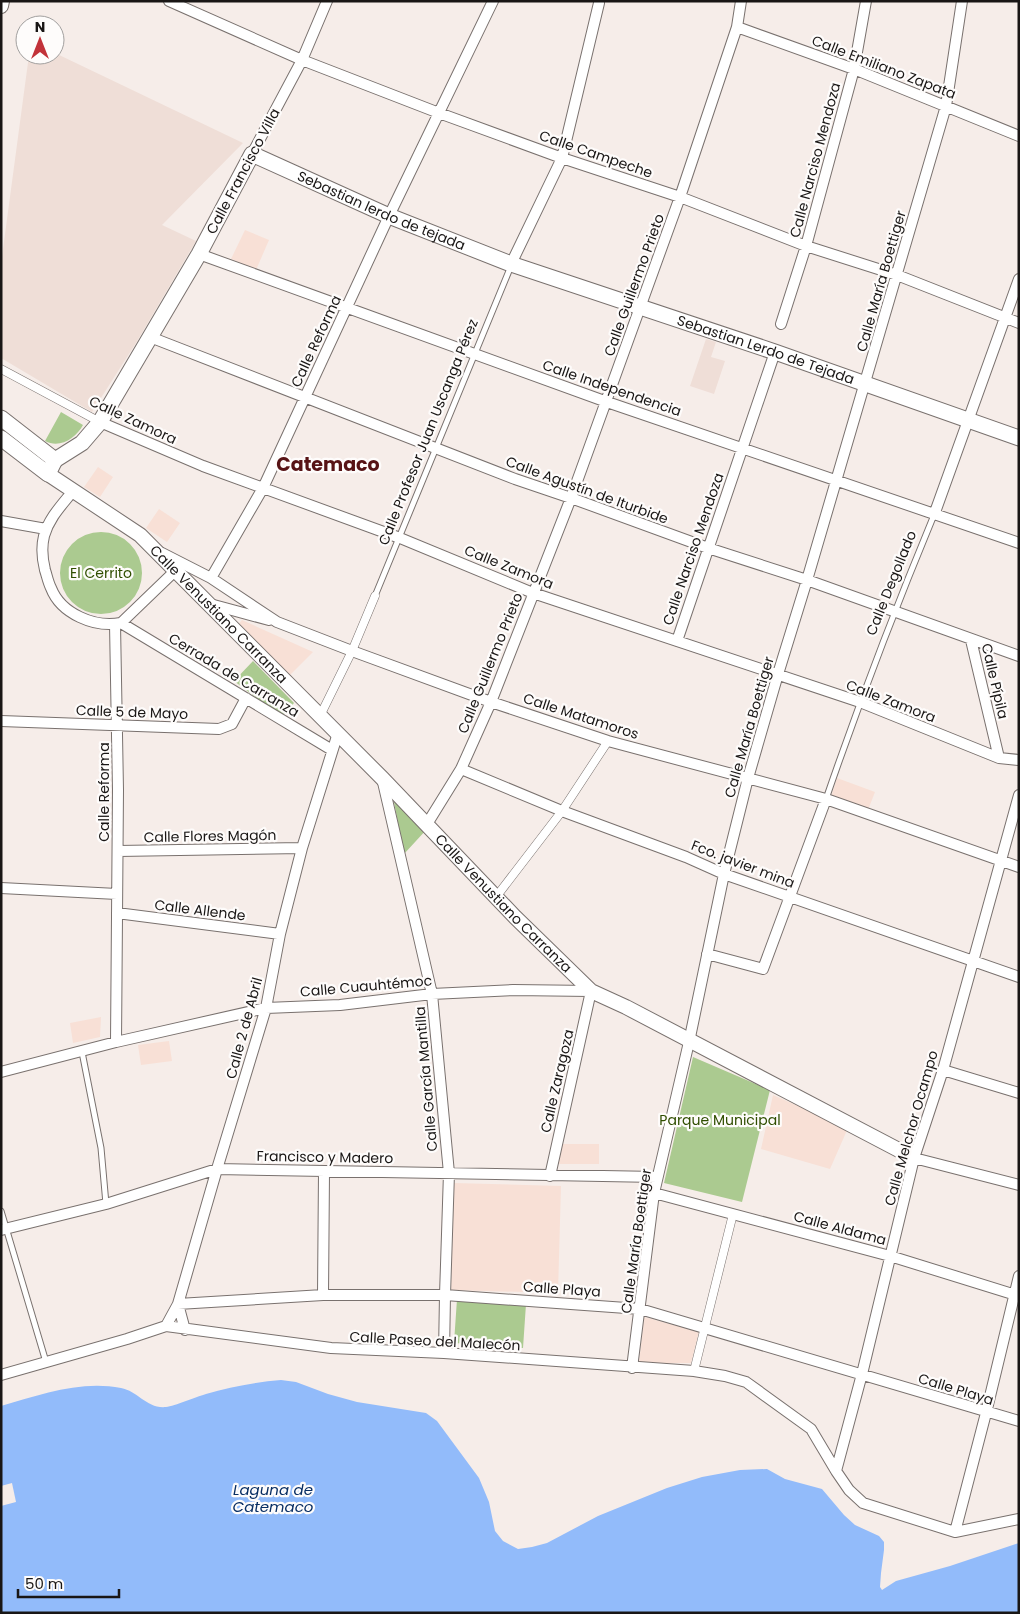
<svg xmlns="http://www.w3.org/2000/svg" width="1020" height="1614" font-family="Poppins,sans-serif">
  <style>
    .commercial { fill: #f8e0d6 }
    .built { fill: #efded7 }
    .green { fill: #abca90 }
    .water { fill: #92bbfa }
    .pier { fill: #f6ede9 }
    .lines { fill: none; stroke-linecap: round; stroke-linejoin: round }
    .service-casing { stroke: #79716e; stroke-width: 7 }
    .pedestrian-casing { stroke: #79716e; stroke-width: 9 }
    .minor-casing { stroke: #79716e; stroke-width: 12 }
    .tertiary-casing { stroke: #79716e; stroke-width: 16 }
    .secondary-casing { stroke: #79716e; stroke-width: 17 }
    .service { stroke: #fff; stroke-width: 5 }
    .pedestrian { stroke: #fff; stroke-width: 8 }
    .minor { stroke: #fff; stroke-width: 10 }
    .tertiary { stroke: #fff; stroke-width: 14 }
    .secondary { stroke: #fff; stroke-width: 15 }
    .labels { text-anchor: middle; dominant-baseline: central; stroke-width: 4.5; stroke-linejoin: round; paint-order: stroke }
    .street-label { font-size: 14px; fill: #191615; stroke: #fefcfb }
    .park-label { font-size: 14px; fill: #304e01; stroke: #fefcfb }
    .water-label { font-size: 15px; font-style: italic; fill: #082e64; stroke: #fefcfb }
    .district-label { font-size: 19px; font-weight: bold; fill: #571315; stroke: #fefcfb }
  </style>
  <rect width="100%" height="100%" fill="#f6ede9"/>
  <path class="commercial" d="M245 230 269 240 256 270 231 259Z
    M98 467 113 477 100 497 84 487Z
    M159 509 180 523 167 542 146 528Z
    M242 620 313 652 288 677 236 627Z
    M837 778 875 792 868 810 831 797Z
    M101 1017 100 1037 73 1043 70 1023Z
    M169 1041 172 1061 141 1065 138 1045Z
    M773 1095 848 1128 830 1169 761 1149Z
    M559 1144H599V1164H559Z
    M454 1183 561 1186 558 1293 451 1290Z
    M644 1317 699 1332 691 1363H639Z"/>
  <path class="built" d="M55 53 243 143 162 225 196 241 136 343 92 412 1 358V264L29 55H55Z
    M706 339 716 342 711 357 725 361 714 394 690 386Z"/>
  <path class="green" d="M61 412 83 425C76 438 60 449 45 441Z
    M60 573a41 41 0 1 1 82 0a41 41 0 1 1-82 0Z
    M253 661 294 703 282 717 234 681Z
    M393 797 427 829 404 854Z
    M693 1057 770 1090 742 1202 664 1183Z
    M457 1299 526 1304 523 1348 454 1343Z"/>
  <path class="water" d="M281 1380 296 1382 328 1394 357 1402 426 1413 437 1421 479 1478 489 1502 495 1531 503 1541 518 1549 532 1547 547 1543 598 1516 667 1488 702 1477 740 1470 767 1469 785 1479 822 1489 844 1515 855 1525 879 1536 884 1542V1550L881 1573 880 1587 882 1590 896 1581 950 1566 1019 1543V1613H1V1406C40 1395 80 1380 121 1388 138 1391 147 1409 166 1407 175 1406 195 1397 206 1394 229 1387 256 1382 281 1380Z"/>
  <path class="pier" d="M12 1483 16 1502 1 1506V1486Z"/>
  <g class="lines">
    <g class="service-casing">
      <path id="service" d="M375 596 511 266
        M826 799C859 703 895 609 934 515
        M82 1052 101 1148 106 1204
        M1 1211 46 1362"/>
    </g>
    <g class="pedestrian-casing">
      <path id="pedestrian" d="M1 369 100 422
        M320 716 352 651 375 596
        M496 897 562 811 608 741
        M694 1371 733 1214"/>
    </g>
    <g class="minor-casing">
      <path id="minor" d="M169 1 302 60 439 113 562 158 680 197 806 246 897 275 1019 323
        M737 27 854 69 1019 136
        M252 154 302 60 327 1
        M199 254 607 402 1019 543
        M511 264 562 158 599 3
        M781 324 806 246 854 69 866 1
        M150 337 515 479 571 498 708 548 807 580 1019 656
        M100 422 203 466 400 538 533 593 860 702 999 758 1019 760
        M73 491C61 506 49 518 44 536 41 548 42 558 45 570 47 576 48 582 51 588 61 614 95 628 121 623L175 571
        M934 515 1019 279
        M1 521 46 529
        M162 553 211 578 277 622 352 651 491 702 608 741 826 799 1019 867
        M211 578 263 488 389 216 493 1
        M210 604 269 620
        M121 623 332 750
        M115 624 118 790 116 1042
        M971 640 999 758
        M677 641 775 352
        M1 721 219 729 232 724 246 698
        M461 769 562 811 686 857 724 874 1019 977
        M382 778 432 994 449 1173 445 1295 444 1353
        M427 824 461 769 491 702 571 498 680 197 737 27 741 1
        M118 851 302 848
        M1 888 117 894
        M117 913 280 934
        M707 954 763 969 826 799
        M943 1070 1019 1093
        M1 1072 116 1042 266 1008 340 1005 432 994 513 990 591 991 550 1176
        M914 1158 1019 1185
        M654 1193 890 1256 1019 1296
        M1 1230 106 1204 217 1169 657 1177
        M323 1295 324 1172
        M166 1326 178 1304 217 1169 266 1008 280 934 302 848 338 733
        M185 1330 178 1304 323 1295H445L640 1309 1019 1421
        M632 1368 654 1193 689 1042 724 874 748 778 778 674 807 580 946 106 962 1
        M1 1375 127 1339 166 1326 331 1348 444 1353 694 1371 725 1376 746 1382 811 1429 836 1471 849 1490 863 1503 955 1532 1019 1519
        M836 1471 862 1374 914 1158 943 1070 1019 795
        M955 1532 986 1413 1019 1276"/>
    </g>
    <g class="tertiary-casing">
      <g id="tertiary">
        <path d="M1 6 2 1"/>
        <path id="s1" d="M48 474 140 535 382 778 515 917 591 991 626 1007 914 1158"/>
      </g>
    </g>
    <g class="secondary-casing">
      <g id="secondary">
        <path d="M1 418 55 460"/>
        <path d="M1 438 48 474 55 460"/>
        <path id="s2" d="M55 460 82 443 100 422 199 254 252 154 389 216 511 264 775 352 1019 438"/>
      </g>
    </g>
    <use href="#service" class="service"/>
    <use href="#pedestrian" class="pedestrian"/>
    <use href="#minor" class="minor"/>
    <use href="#tertiary" class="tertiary"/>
    <use href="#secondary" class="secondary"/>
  </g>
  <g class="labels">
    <g class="street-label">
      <text transform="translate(884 67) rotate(21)">Calle Emiliano Zapata</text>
      <text transform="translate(596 154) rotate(19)">Calle Campeche</text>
      <text transform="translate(815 160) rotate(-75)">Calle Narciso Mendoza</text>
      <text transform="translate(243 171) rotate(-62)">Calle Francisco Villa</text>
      <text stroke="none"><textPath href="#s2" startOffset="509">Sebastian lerdo de tejada</textPath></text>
      <text transform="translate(881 281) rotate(-74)">Calle María Boettiger</text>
      <text transform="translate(634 285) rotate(-70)">Calle Guillermo Prieto</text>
      <text transform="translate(316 341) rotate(-65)">Calle Reforma</text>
      <text stroke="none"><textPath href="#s2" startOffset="918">Sebastian Lerdo de Tejada</textPath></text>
      <text transform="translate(612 388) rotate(19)">Calle Independencia</text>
      <text transform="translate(133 420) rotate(25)">Calle Zamora</text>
      <text transform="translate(428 432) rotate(-68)">Calle Profesor Juan Uscanga Pérez</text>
      <text transform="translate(587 490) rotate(20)">Calle Agustín de Iturbide</text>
      <text transform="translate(693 549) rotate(-71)">Calle Narciso Mendoza</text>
      <text transform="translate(509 567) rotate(22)">Calle Zamora</text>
      <text transform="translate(891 583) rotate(-68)">Calle Degollado</text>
      <text stroke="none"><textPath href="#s1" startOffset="222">Calle Venustiano Carranza</textPath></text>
      <text transform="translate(490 663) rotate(-68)">Calle Guillermo Prieto</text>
      <text transform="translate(234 675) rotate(31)">Cerrada de Carranza</text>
      <text transform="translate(995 681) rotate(77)">Calle Pípila</text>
      <text transform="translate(891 701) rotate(21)">Calle Zamora</text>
      <text transform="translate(132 712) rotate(2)">Calle 5 de Mayo</text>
      <text transform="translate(581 716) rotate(18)">Calle Matamoros</text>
      <text transform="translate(749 727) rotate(-74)">Calle María Boettiger</text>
      <text transform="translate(104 792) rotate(-90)">Calle Reforma</text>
      <text transform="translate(210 836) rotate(-1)">Calle Flores Magón</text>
      <text transform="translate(743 864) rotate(21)">Fco. javier mina</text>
      <text stroke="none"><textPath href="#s1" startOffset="628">Calle Venustiano Carranza</textPath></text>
      <text transform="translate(200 910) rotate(7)">Calle Allende</text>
      <text transform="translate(366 986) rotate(-5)">Calle Cuauhtémoc</text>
      <text transform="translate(244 1028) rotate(-75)">Calle 2 de Abril</text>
      <text transform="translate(426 1079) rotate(-95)">Calle García Mantilla</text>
      <text transform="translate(557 1081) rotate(-77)">Calle Zaragoza</text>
      <text transform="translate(911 1128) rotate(-74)">Calle Melchor Ocampo</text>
      <text transform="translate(325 1157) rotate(1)">Francisco y Madero</text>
      <text transform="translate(840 1228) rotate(15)">Calle Aldama</text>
      <text transform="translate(636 1241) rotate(-82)">Calle María Boettiger</text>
      <text transform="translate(562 1289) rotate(4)">Calle Playa</text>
      <text transform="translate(435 1341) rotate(3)">Calle Paseo del Malecón</text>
      <text transform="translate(956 1389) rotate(17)">Calle Playa</text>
    </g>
    <g class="park-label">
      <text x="101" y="573">El Cerrito</text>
      <text x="720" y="1120">Parque Municipal</text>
    </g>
    <g class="water-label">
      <text x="273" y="1489">Laguna de<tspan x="273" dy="17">Catemaco</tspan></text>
    </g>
    <g class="district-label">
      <text x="328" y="464">Catemaco</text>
    </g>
  </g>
  <rect width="1020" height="1614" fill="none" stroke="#191615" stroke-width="5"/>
  <g transform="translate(40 40)"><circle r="24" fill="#fefcfb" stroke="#a2a09f"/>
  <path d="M0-4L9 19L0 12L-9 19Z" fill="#c23239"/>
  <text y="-8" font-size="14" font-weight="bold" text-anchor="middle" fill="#191615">N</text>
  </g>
  <path d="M18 1589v8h101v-8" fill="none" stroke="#191615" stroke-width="2.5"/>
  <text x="25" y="1589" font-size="15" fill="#191615" stroke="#fefcfb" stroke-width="4" paint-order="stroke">50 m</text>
</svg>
